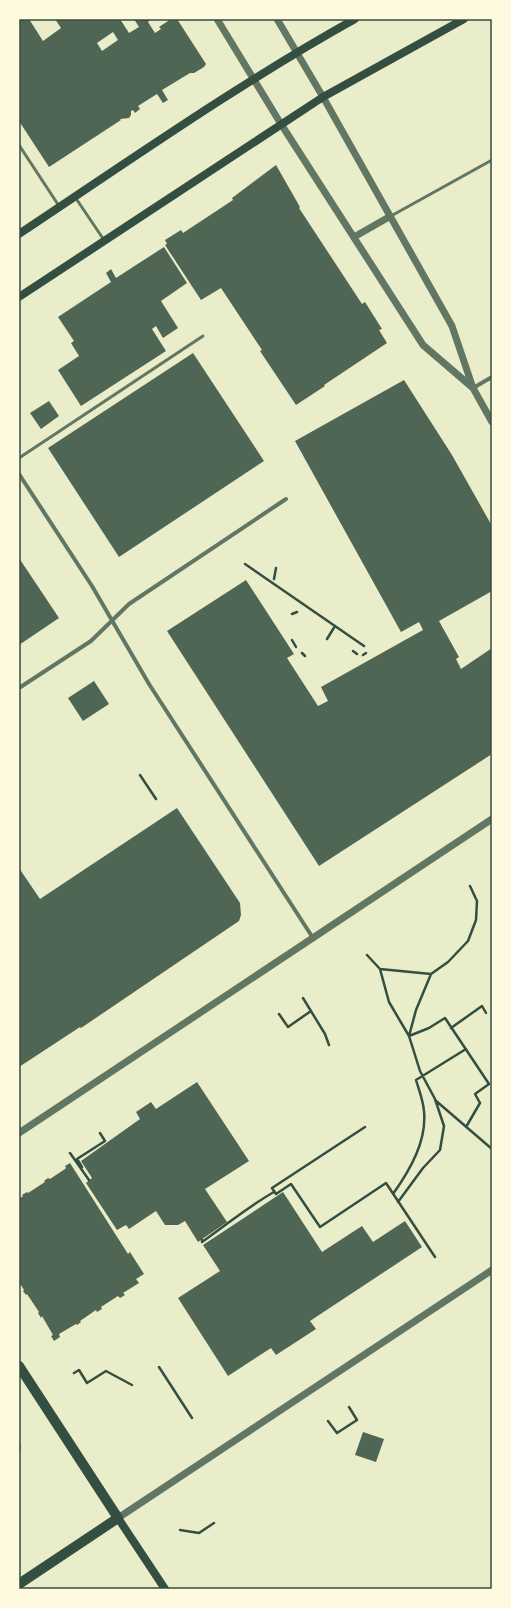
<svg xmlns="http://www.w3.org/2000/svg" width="511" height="1608" font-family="'Space Grotesk',sans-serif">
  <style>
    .building { fill: #4f6655; fill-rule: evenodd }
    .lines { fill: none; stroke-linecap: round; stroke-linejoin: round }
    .path { stroke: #344e41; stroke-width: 2.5 }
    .service { stroke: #617663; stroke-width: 3 }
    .minor { stroke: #617663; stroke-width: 4 }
    .tertiary { stroke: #617663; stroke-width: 7 }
    .secondary { stroke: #344e41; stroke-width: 8 }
    .primary { stroke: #344e41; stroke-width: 10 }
    .neatline { fill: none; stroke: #344e41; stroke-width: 1.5 }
  </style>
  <rect width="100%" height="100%" fill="#e9edc9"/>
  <path class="building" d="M22 19H29L43 41 61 28 55 19H120L129 33 139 27 134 19H149L150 20 148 22 155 33 161 29 159 27 171 19H177L206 64 204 67 194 73H190L162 90 168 100 163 103 157 94 138 106 140 109 135 113 133 110 131 111V115L129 118 120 119 121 120 49 167 19 121V21ZM113 32 118 40 102 51 97 43Z
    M276 165 300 207 299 208 362 304 365 302 382 329 379 330 387 343 324 385 325 386 296 405 260 351 262 350 221 288 201 300 165 245 167 244 165 240 181 230 183 233 233 200 232 198Z
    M164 247 187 283 161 301 178 328 163 338 156 326 152 329 166 351 81 406 58 370 79 356 71 343 74 341 58 317 111 282 106 273 111 269 116 278Z
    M193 353 264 461 119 557 48 448Z
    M404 380 452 455 492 526V591L439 621 459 657 456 659 461 669 492 648V754L319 866 167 631 246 580 294 654 287 658 318 706 328 701 321 687 423 630 419 622 401 632 295 441Z
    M49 401 59 416 41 429 30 413Z
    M19 554 21 561 59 618 19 645Z
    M94 681 109 704 83 721 68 698Z
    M177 808 240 903 241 915 239 921 81 1028 80 1027 19 1067V868L40 899Z
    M197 1082 249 1161 205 1189 227 1222 198 1242 185 1221 178 1225H165L156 1211 129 1229 126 1225 117 1230 86 1183 92 1178 81 1161 140 1119 136 1112 151 1102 156 1109Z
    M70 1163 128 1254 130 1252 144 1274 136 1279 139 1283 123 1293 125 1295 120 1298 118 1296 101 1307 102 1309 97 1312 96 1310 80 1321 81 1322 77 1325 76 1324 59 1334 60 1337 54 1341 51 1336 53 1335 42 1316 41 1318 38 1313 39 1312 27 1294 26 1295 23 1291 24 1290 19 1282V1199L23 1196 22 1195 27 1192 28 1193 45 1182 44 1181 48 1178 50 1179 65 1169 66 1168 65 1166Z
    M283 1192 322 1252 362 1226 373 1242 405 1221 422 1247 310 1321 316 1329 276 1355 271 1348 228 1376 178 1298 220 1271 203 1245Z
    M363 1432 384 1439 376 1462 355 1455Z
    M19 1442 21 1445 20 1453H19Z"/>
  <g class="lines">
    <path class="path" d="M245 564 364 646
      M274 579 276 568
      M292 614 297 612
      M327 639 335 626
      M292 640 296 647
      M353 651 357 654
      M302 653 305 656
      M363 655 366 653
      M140 775 156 799
      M367 955 380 969
      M431 974 380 969 389 1002 409 1036 429 1028 445 1018 489 1084 475 1094 480 1103 466 1127
      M303 998 325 1034 329 1045
      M279 1014 288 1027 311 1011
      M451 1028 482 1006 486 1013
      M435 1100 492 1149
      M365 1127 272 1188 276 1194 291 1184 320 1227 386 1183 435 1257
      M70 1153 89 1180
      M81 1168 82 1167 77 1159 105 1141 100 1133
      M393 1194C410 1170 427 1141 424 1111 423 1100 419 1090 416 1080L466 1049
      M398 1202 423 1168 440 1150 444 1126 435 1099 420 1071 409 1036 416 1010 431 974 448 962 468 941 476 920 477 901 470 886
      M202 1240V1242C226 1225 249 1206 274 1192
      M159 1367 192 1418
      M74 1373 79 1370 87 1383 106 1371 132 1385
      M328 1421 337 1433 357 1420 349 1407
      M180 1530 199 1533 214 1523"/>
    <path class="service" d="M19 145 59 206
      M75 197 104 240
      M391 216 492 160
      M19 458 203 336"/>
    <path class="minor" d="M473 388 492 377
      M19 474 92 586 149 684 313 938
      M19 688 91 641 129 604 286 499"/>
    <path class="tertiary" d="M217 19 281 124 423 345 473 388
      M277 19 323 97 452 326 473 388 492 422
      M354 237 389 217
      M19 1133 492 819
      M118 1518 492 1270"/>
    <path class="secondary" d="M19 234C129 161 240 83 355 19
      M19 297 323 97 464 19
      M118 1518 165 1589"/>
    <path class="primary" d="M19 1366 118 1518 19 1584"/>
  </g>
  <rect width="511" height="1608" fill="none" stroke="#fefae0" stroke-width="40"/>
  <rect x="20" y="20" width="471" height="1568" class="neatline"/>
</svg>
